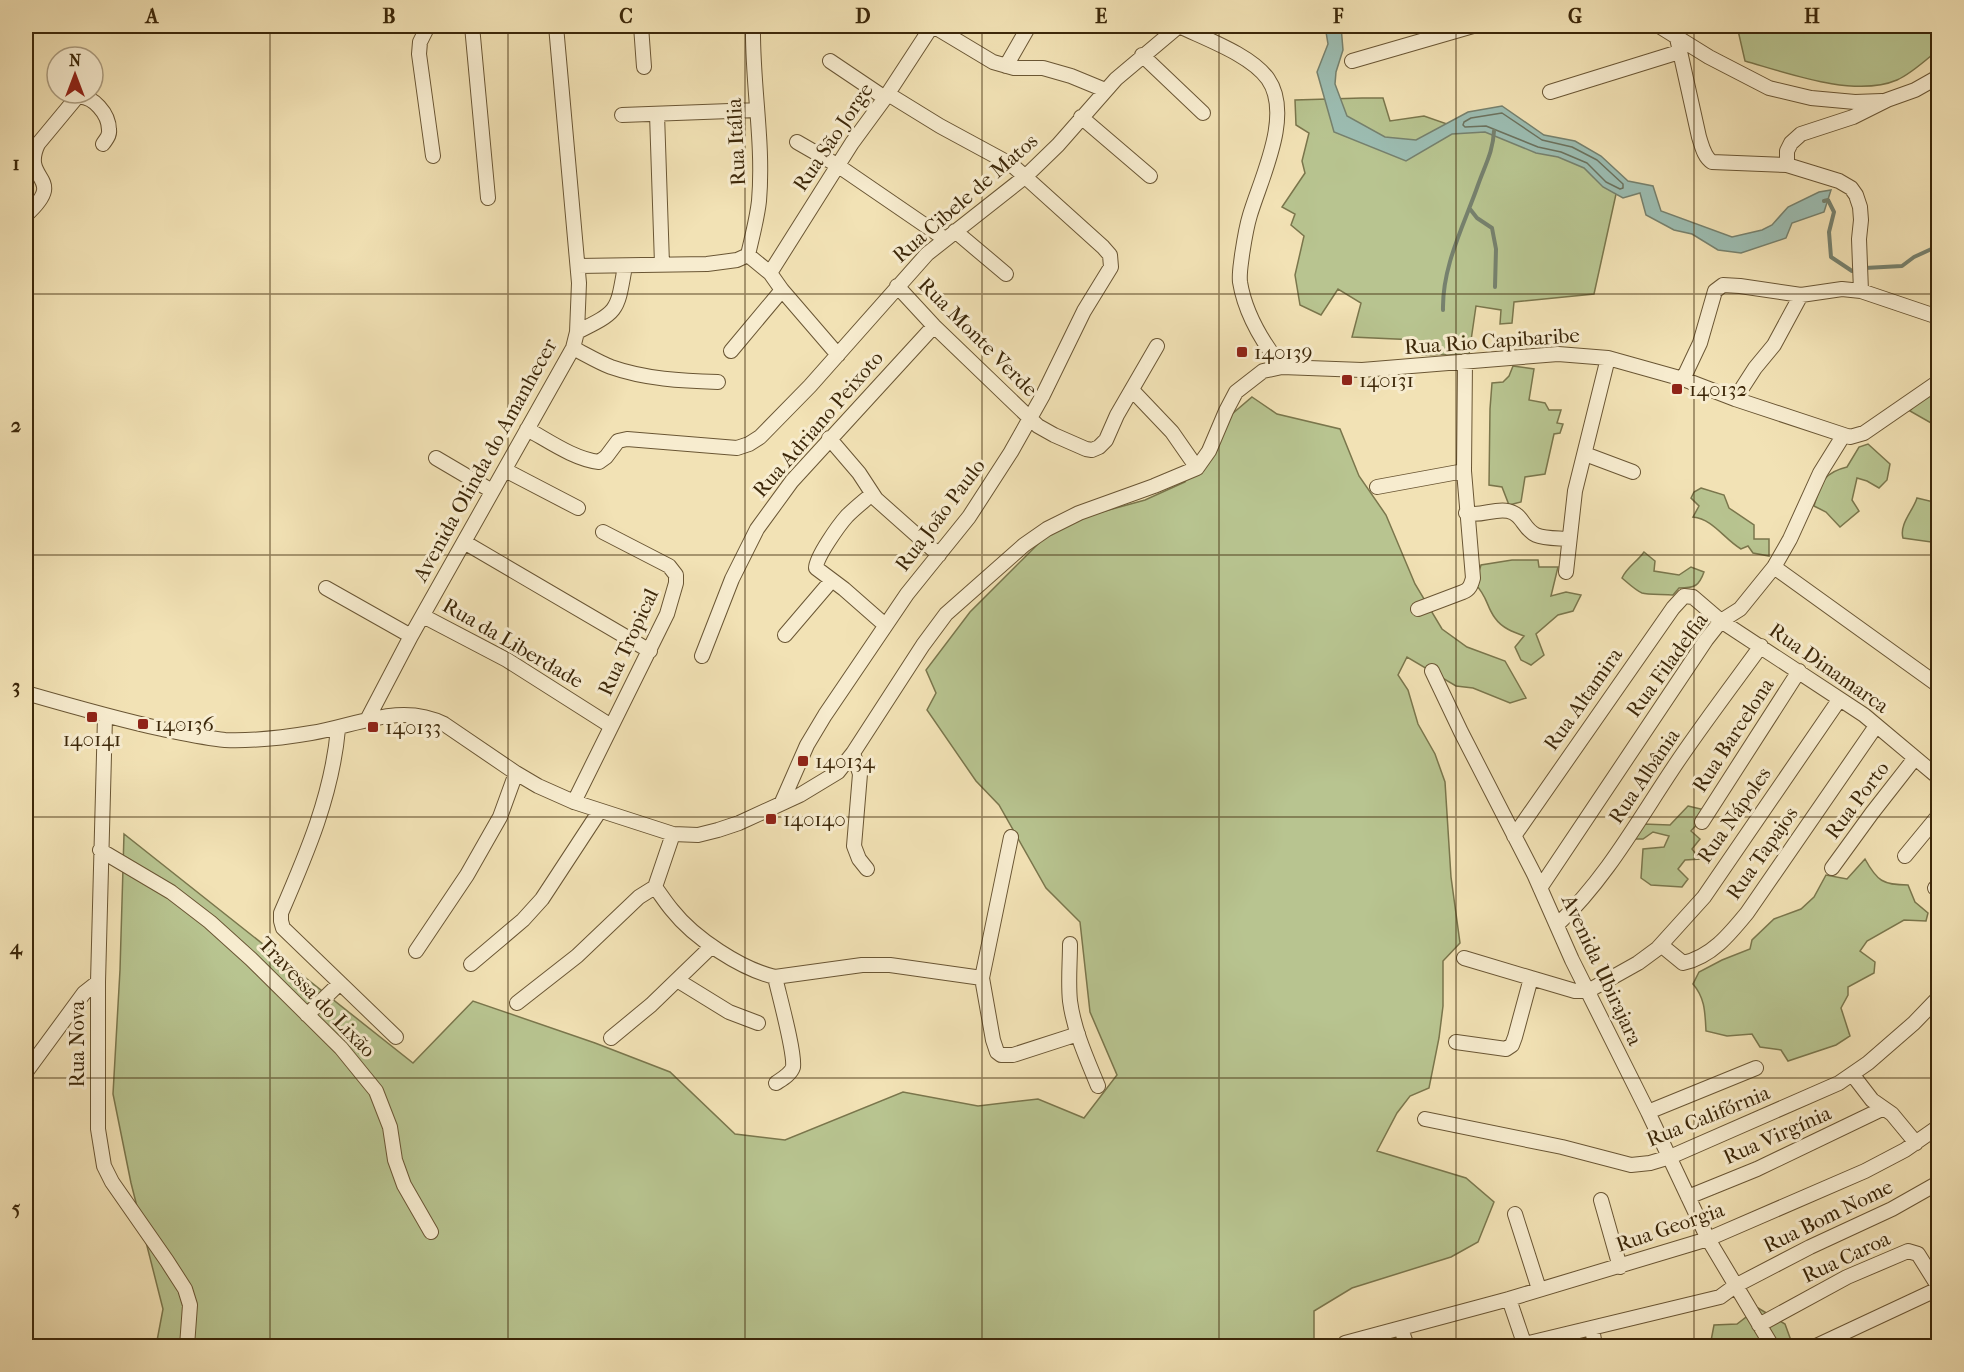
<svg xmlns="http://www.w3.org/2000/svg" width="1964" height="1372" font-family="'IM FELL French Canon',serif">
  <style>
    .green { fill: #b8c490; stroke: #7a764c; stroke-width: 1.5 }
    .water { fill: #9cbdb2; stroke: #76816e; stroke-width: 1.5 }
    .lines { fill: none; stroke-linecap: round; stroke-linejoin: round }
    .shore { stroke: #6c725e; stroke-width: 1.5 }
    .stream { stroke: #76816e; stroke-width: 4 }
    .minor-casing { stroke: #6a5634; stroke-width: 16 }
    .minor { stroke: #f7eccf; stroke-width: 14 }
    .grid { fill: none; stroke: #3c2709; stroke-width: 1.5; stroke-opacity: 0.55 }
    .poi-dot { fill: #8f2418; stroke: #f7eccf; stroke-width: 2 }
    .labels { text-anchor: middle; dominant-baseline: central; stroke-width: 6; stroke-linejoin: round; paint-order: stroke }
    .street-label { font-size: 21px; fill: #3c2709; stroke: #f7eccf }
    .poi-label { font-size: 21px; fill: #3c2709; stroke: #f7eccf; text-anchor: start }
    .neatline { fill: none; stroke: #3c2709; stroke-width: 2 }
    .grid-label { font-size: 20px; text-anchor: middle; font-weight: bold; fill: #3c2709 }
  </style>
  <rect width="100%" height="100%" fill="#f2e2b5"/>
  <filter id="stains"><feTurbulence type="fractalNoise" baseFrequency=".00333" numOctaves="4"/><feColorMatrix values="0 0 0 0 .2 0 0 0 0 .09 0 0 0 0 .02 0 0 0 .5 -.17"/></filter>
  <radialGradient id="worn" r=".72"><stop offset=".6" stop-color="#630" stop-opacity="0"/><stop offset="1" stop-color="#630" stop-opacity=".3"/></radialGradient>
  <path class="green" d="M1737 26H1938V50C1927 59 1911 74 1897 80 1855 98 1787 73 1745 61Z
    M1362 98H1383L1390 121 1424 116 1467 131 1483 124 1620 176 1594 294 1514 302 1512 323 1500 324 1501 310 1476 306 1469 354 1420 355 1417 340 1352 337 1361 303 1338 289 1321 315 1300 305 1295 275 1304 236 1291 225 1295 214 1282 207 1305 173 1302 161 1309 133 1296 125 1295 100Z
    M1513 366 1534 369 1529 400 1545 403 1549 410H1561L1557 423 1563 424 1560 433 1554 434 1545 474 1525 477 1521 502 1509 505 1502 487 1489 485 1490 409 1492 383 1503 382 1509 376Z
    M1938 387V427L1910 411 1916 403Z
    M1252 397 1277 414 1340 429 1359 476 1386 515 1415 584 1442 629 1467 647 1505 661 1526 698 1510 703 1473 688 1456 686 1407 657 1398 675 1408 690 1418 724 1435 754 1445 782 1451 877 1460 943 1443 961V1006L1439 1038 1429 1088 1410 1096 1397 1113 1377 1151 1466 1178 1494 1202 1478 1242 1451 1257 1352 1288 1314 1311V1346H156L163 1309 131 1183 113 1094 120 970 124 834 413 1063 473 1001 595 1043 670 1072 735 1134 785 1140 903 1092 978 1106 1038 1099 1084 1118 1117 1075 1090 1012 1080 922 1046 888 999 805 976 781 927 710 936 693 926 670 970 612 1058 524 1145 500 1185 482 1211 432Z
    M1868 444 1890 464 1887 480 1879 488 1867 481 1857 478 1852 500 1859 511 1840 527 1826 512 1814 506C1821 484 1822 473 1847 467L1859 447Z
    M1701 488 1724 495 1729 508 1754 525V539H1769V556L1753 553 1748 546 1741 549C1724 539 1713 519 1693 517L1699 506 1691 498 1694 492Z
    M1917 498 1938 503V543L1903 538C1899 524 1913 511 1917 498Z
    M1644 552 1655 561 1654 571 1679 575 1691 567 1704 572C1699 586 1695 588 1679 588L1673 595C1665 594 1648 595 1642 593 1635 590 1628 583 1622 578 1627 567 1637 562 1644 552Z
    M1512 560H1538L1539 567H1558L1551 596 1566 592 1581 595 1573 611 1558 615 1536 634 1544 655 1531 665 1521 660 1515 647 1524 636C1513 632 1502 628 1495 618 1486 606 1488 597 1475 584L1481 565Z
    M1688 806 1709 811 1691 831 1700 839 1692 849 1700 859 1685 860 1678 869 1688 879 1682 887 1651 885 1641 878 1643 849 1664 847 1669 836 1653 832 1643 839H1635L1643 824 1670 825Z
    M1865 859C1877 881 1883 885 1908 885L1915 902 1928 913 1926 921 1904 920 1867 941 1860 951 1875 962 1874 973 1848 987V995L1841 1008 1850 1036 1836 1045 1788 1061 1781 1050 1760 1047 1752 1034 1727 1036 1706 1031C1705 1012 1705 998 1693 984L1699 972 1722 960 1750 949 1752 940 1774 919 1801 909 1814 897 1826 875 1847 879Z
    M1758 1308 1785 1324 1793 1346H1710L1714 1325 1737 1324Z"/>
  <path class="water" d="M1325 26H1341L1343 50 1336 72 1335 84 1347 116 1385 137 1416 140 1468 112 1502 106 1544 135 1575 141 1601 156 1628 181 1653 186 1661 211 1732 237 1762 230 1772 225 1788 207 1819 192 1831 190 1824 212 1792 223 1786 238 1741 253 1718 250 1692 234 1674 230 1646 215 1640 193 1623 198 1603 187 1584 168 1558 157 1536 153 1485 132 1452 134 1406 161 1334 132 1317 72 1328 44Z"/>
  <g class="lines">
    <path class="shore" d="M1502 113 1542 140 1572 147 1597 160 1623 184V188L1620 189 1606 182 1587 163 1561 152 1538 147 1486 126 1465 127 1463 125 1464 122 1471 118Z"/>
    <path class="stream" d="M1824 201 1828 200 1834 212 1829 232 1831 257 1852 271
      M1470 209 1477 218 1492 228 1496 249 1495 287
      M1865 268 1902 266 1914 257 1938 246
      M1443 310C1442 266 1464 225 1478 185 1485 165 1493 152 1494 131"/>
    <g class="minor-casing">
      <path id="minor" d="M428 26 420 42 419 54 433 156
        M472 26 488 198
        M641 26 644 67
        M933 26 993 62 1014 68H1043L1071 76 1105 90
        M1659 26 1709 57 1769 88 1811 98 1855 102 1882 101
        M1677 38 1699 137C1702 146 1704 157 1712 162L1787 165V151L1791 143 1801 134 1853 117 1887 100 1915 90 1938 77
        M1142 55 1203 113
        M830 61 885 98
        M1352 61 1473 26
        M1006 66 1029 26
        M1550 92 1679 52
        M657 114 662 264
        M622 115 757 110
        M1081 117 1150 176
        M797 142 837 165 945 239
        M1787 165 1839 181 1851 188 1856 195 1860 207 1861 220 1859 239 1861 291
        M26 215C69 176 20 182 38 144L77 97C93 95 109 114 109 130 110 136 106 139 103 144
        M955 231 1006 274
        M748 255C752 237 757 219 759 201 764 142 752 84 753 26
        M748 255 770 273 782 290 838 355
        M578 266 707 264 737 260 748 255
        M770 273 852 143 885 98 932 26
        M897 286 934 326 1038 426 1054 435 1086 449 1092 450 1099 447 1106 440 1117 415 1157 346
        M577 332C619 311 617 312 625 266
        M573 348C585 354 598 362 611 367 645 379 682 381 718 382
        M731 351 782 290
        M1683 379 1700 343 1715 291 1723 285 1740 286 1801 295 1842 289 1861 291 1938 317
        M1132 390 1172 432 1197 468
        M1735 399 1755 368 1774 345 1801 295
        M527 429C549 441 574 459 599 462L606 457 618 441 627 439 737 448 749 444 760 437 810 386 927 254 1026 176 1058 145 1116 79 1179 26C1206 39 1251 55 1268 79 1293 115 1261 178 1250 215 1246 228 1244 242 1242 255 1241 264 1239 273 1240 282 1245 313 1263 343 1282 367
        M829 438 859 473 876 499 939 555
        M1585 454 1633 472
        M436 458 492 491
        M1197 468 1209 451 1226 411 1236 392 1263 371 1282 367 1362 370 1558 354 1608 358 1683 379 1735 399 1850 437 1864 433 1938 382
        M505 470 578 508
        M1377 487 1464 471
        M872 494C864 501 855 508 847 516 839 525 816 557 816 568L844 589 885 625
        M1466 513C1481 517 1494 508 1508 511 1523 514 1523 529 1536 535 1545 539 1559 538 1569 539
        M464 542 650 651
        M1774 567 1938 685
        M1566 572 1575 491 1608 358
        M326 588 411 636
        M1418 609 1463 592C1470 589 1471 585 1473 578L1464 471 1465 361
        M423 616 507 660 611 726
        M785 635 832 580
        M702 656 732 579 757 529 792 481 934 326
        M1432 671 1461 732 1534 874 1572 960 1648 1112 1708 1239 1772 1346
        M26 693C71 706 116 719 162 729 182 733 204 738 225 740 254 741 282 738 311 733 356 726 400 702 444 724L516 773 538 786 574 802 673 834 698 835 718 830 739 823 800 795 838 772 853 753 923 645 946 614 1024 545 1047 529 1079 513 1154 486 1197 468
        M105 717 98 982V1129L104 1166 112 1182 167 1261 185 1289 190 1305 187 1346
        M367 720 411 636 573 348 577 332 579 283 556 26
        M338 729C332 795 307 853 281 913V921L283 928 396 1037
        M853 753 860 774 854 846 859 859 867 869
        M574 802 667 614 676 583V575L669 566 603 532
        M782 802 807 745 825 715 907 594 969 517 1011 452 1043 395 1084 311 1111 267 1110 255 1103 247 1012 165 940 126 888 94
        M1702 822 1799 671
        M1514 836 1673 608 1684 596 1693 597 1721 621 1864 715 1938 777
        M1011 837 982 978 993 1040 997 1052 1001 1055H1013L1078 1034
        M100 850 171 892 210 922 251 959 341 1048 376 1091 390 1127 395 1160 404 1185 431 1232
        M1905 856 1938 816
        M1832 868 1872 813 1915 758
        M655 887C661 895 666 903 672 910 694 938 741 969 775 977L862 965H890L982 978
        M1540 888 1706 640 1721 621 1740 609 1774 567 1790 539 1820 473 1843 436
        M1935 888 1938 886
        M1558 924C1608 877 1641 815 1680 758 1706 720 1734 683 1761 646
        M1070 944C1070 963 1068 982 1070 1001 1074 1031 1087 1059 1098 1086
        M1661 945 1683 963C1711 957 1729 935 1747 913L1876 726
        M416 951 467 875 500 817 516 773
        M1464 958 1531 978
        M471 964 523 920 542 899 599 812
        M775 977C779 995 795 1052 793 1067 791 1074 782 1079 776 1083
        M677 980 729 1012 758 1023
        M517 1003 577 956 639 897 655 887 673 834
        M307 1015 340 983
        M611 1038 651 1005 712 946
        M1456 1042 1506 1049 1512 1045 1515 1037 1531 978 1575 991H1588L1638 963 1657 949 1704 897 1839 700
        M26 1072 84 993 98 982
        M1852 1074 1872 1100 1892 1114 1916 1143
        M1648 1112 1756 1068
        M1425 1119 1562 1147 1631 1165 1650 1163 1670 1157 1839 1083 1868 1063 1914 1023 1938 998
        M1688 1197 1757 1169 1882 1109
        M1601 1200 1620 1267
        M1515 1214 1539 1289
        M1509 1299 1525 1346
        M1759 1325 1847 1277 1908 1251 1918 1254 1938 1286
        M1592 1328 1595 1346
        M1401 1329 1407 1346
        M1345 1343 1509 1299 1708 1239 1865 1171 1905 1150 1938 1127
        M1525 1344 1720 1297 1735 1286 1810 1247 1892 1209 1938 1183
        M1816 1346 1938 1289"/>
    </g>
    <use href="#minor" class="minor"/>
  </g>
  <path class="grid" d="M270 26V1346M508 26V1346M745 26V1346M982 26V1346M1219 26V1346M1456 26V1346M1694 26V1346M26 294H1938M26 555H1938M26 817H1938M26 1078H1938"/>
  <g class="poi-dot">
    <rect x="1236" y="346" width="12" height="12" rx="3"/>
    <rect x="1341" y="374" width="12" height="12" rx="3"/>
    <rect x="1671" y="383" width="12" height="12" rx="3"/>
    <rect x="86" y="711" width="12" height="12" rx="3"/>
    <rect x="137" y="718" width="12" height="12" rx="3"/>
    <rect x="367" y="721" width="12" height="12" rx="3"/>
    <rect x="797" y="755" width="12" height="12" rx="3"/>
    <rect x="765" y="813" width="12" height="12" rx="3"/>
  </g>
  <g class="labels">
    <g class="street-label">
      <text transform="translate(833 137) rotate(-56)">Rua São Jorge</text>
      <text transform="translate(736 142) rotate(-93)">Rua Itália</text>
      <text transform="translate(965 198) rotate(-41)">Rua Cibele de Matos</text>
      <text transform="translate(978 337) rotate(45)">Rua Monte Verde</text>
      <text transform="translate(1492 341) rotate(-4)">Rua Rio Capibaribe</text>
      <text transform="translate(818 424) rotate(-49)">Rua Adriano Peixoto</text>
      <text transform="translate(485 460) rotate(-61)">Avenida Olinda do Amanhecer</text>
      <text transform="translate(940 515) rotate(-53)">Rua João Paulo</text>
      <text transform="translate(628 642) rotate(-65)">Rua Tropical</text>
      <text transform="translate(513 643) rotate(30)">Rua da Liberdade</text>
      <text transform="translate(1667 665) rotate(-54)">Rua Filadelfia</text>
      <text transform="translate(1829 668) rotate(35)">Rua Dinamarca</text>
      <text transform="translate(1583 699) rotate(-55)">Rua Altamira</text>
      <text transform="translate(1733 735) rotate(-57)">Rua Barcelona</text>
      <text transform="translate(1644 776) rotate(-56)">Rua Albânia</text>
      <text transform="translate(1857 800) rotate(-53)">Rua Porto</text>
      <text transform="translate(1734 815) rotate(-55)">Rua Nápoles</text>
      <text transform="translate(1762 853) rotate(-55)">Rua Tapajos</text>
      <text transform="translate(1602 970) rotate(65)">Avenida Ubirajara</text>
      <text transform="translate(317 997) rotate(46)">Travessa do Lixão</text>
      <text transform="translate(77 1044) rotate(-90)">Rua Nova</text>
      <text transform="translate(1708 1116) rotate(-22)">Rua Califórnia</text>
      <text transform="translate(1777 1135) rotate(-24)">Rua Virgínia</text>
      <text transform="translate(1828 1216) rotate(-26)">Rua Bom Nome</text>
      <text transform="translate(1670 1227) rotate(-19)">Rua Georgia</text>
      <text transform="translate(1846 1257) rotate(-25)">Rua Caroa</text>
    </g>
    <g class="poi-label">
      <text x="1254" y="352">140139</text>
      <text x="1359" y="380">140131</text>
      <text x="1689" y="389">140132</text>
      <text x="155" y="724">140136</text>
      <text x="385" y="727">140133</text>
      <text x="92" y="739" text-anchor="middle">140141</text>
      <text x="815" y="761">140134</text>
      <text x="783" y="819">140140</text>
    </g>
  </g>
  <rect width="1964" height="1372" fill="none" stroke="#f2e2b5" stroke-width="66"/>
  <g transform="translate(75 75)"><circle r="28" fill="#f7eccf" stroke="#ac9d80" stroke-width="1.5"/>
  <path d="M0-4.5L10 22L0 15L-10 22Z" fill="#8f2418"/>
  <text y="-9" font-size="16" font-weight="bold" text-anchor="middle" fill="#3c2709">N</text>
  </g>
  <rect x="33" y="33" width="1898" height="1306" class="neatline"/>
  <g class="grid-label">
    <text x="152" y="23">A</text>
    <text x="389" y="23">B</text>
    <text x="626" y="23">C</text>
    <text x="863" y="23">D</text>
    <text x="1101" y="23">E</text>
    <text x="1338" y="23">F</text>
    <text x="1575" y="23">G</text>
    <text x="1812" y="23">H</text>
    <text x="16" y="170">1</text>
    <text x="16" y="432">2</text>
    <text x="16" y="693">3</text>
    <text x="16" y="954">4</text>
    <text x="16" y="1215">5</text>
  </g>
  <rect width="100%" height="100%" filter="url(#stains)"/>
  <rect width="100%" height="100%" fill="url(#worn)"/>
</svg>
